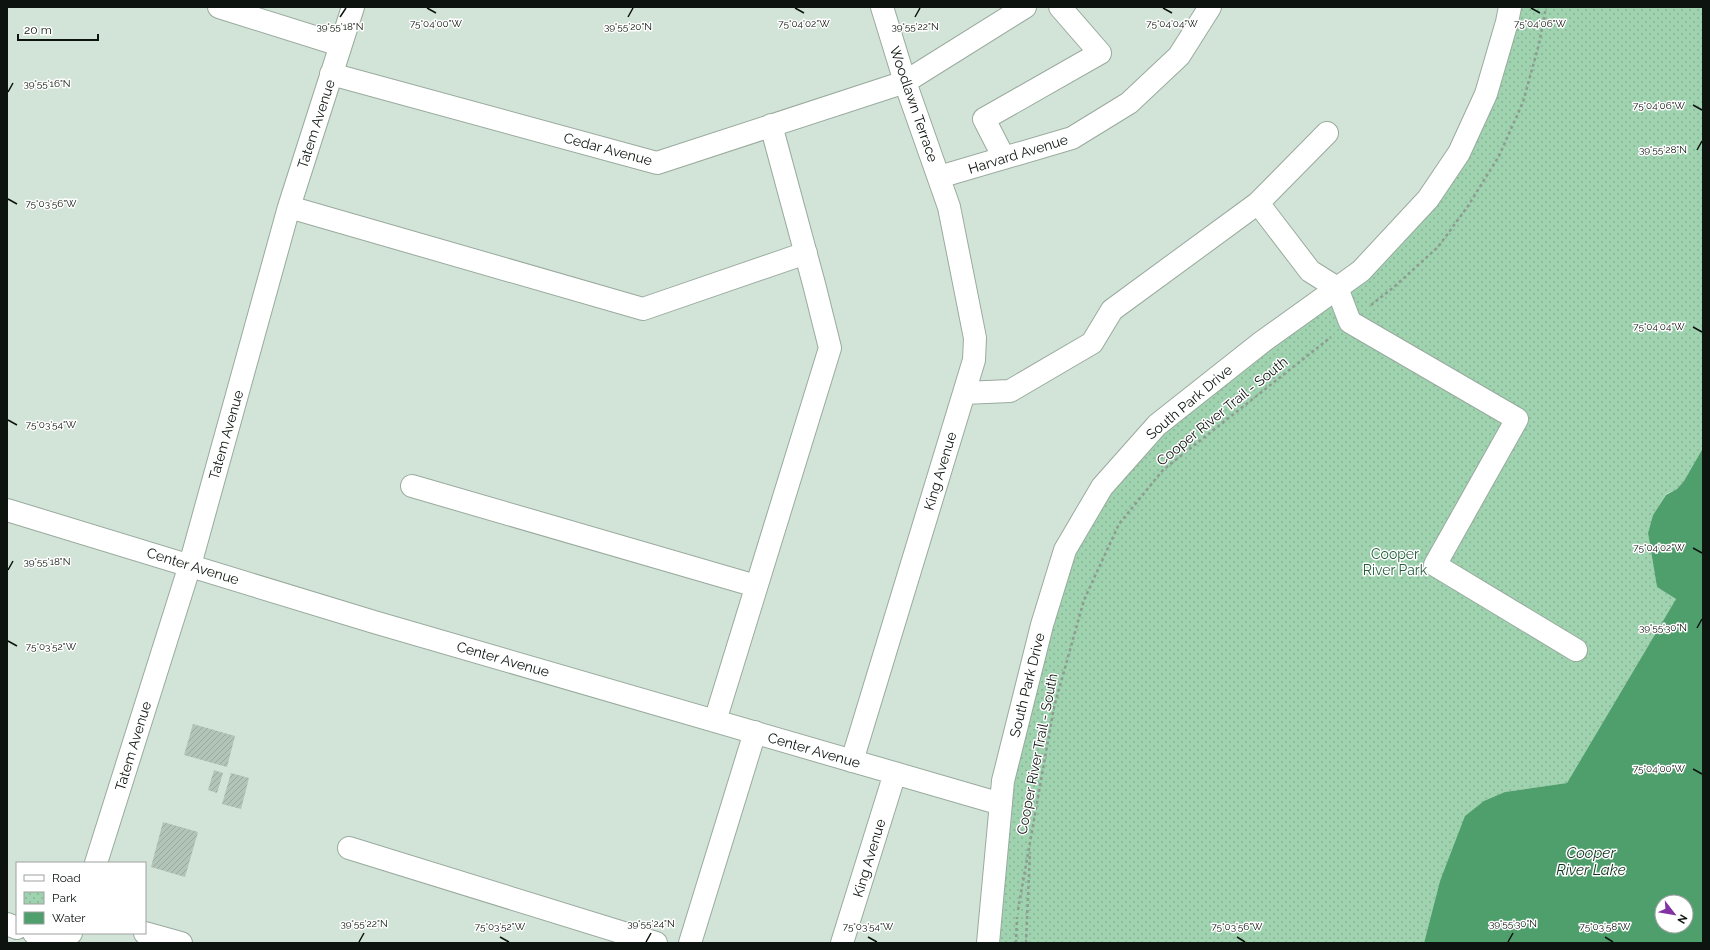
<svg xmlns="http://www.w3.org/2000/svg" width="1710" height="950" font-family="Raleway,sans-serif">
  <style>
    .park { fill: url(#park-dots) }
    .water { fill: #4f9f6d; fill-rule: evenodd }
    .building { fill: url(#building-hatch) }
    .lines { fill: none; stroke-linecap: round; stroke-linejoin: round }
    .minor-casing { stroke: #99aa9e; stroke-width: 24 }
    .path { stroke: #8d9b90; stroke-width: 2.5; stroke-dasharray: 3 3; stroke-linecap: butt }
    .minor { stroke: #fff; stroke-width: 22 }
    .ticks { fill: none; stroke: #0d130e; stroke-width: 1.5 }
    .labels { text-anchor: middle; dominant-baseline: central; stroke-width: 3; stroke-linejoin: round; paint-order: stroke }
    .street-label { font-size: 14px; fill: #0d130e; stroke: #fff }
    .park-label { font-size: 14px; fill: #245e3c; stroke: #fff }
    .water-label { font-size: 15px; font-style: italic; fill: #0f321d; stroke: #fff }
    .ticks-label { font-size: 10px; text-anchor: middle; fill: #0d130e; stroke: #fff; stroke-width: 3; stroke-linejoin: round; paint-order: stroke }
  </style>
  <defs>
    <pattern id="park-dots" width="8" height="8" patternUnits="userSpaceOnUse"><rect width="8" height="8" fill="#9fd2af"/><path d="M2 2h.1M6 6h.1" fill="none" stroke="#88b395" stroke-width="1.8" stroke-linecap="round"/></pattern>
    <pattern id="building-hatch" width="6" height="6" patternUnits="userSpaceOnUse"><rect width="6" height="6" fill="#b2c4b7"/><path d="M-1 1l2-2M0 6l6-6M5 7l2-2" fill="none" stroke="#98a89c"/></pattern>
  </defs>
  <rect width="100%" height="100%" fill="#d2e4d7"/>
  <path class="park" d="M1510 7H1703V448L1684 481 1677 489 1666 494 1653 515 1648 533 1657 587 1676 599 1567 783 1505 792 1440 881 1424 943H988L1003 781 1065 550 1157 425 1361 271 1459 153Z"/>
  <path class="water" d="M1703 448V943H1424L1440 881 1465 816 1484 801 1505 792 1567 783 1676 599 1657 587 1648 533 1653 515 1666 495 1677 489 1684 481ZM1662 902H1686V926H1662Z"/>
  <path class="building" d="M193 724 235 736 227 767 184 755Z
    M214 770 223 773 217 793 208 790Z
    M231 773 249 778 241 809 222 804Z
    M163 822 198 832 185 877 151 867Z"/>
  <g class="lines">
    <g class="minor-casing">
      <path id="minor" d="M219 7 340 45
        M331 74 657 163 905 82 1025 7
        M1327 133 1258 203 1310 271 1337 288 1350 322 1517 419 1435 565 1576 650
        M1004 158 984 119 1100 53 1060 7
        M939 177 1072 138 1129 103 1179 56 1210 7
        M289 207 643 309 806 253
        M964 393 1010 391 1092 343 1112 310 1258 203
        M412 486 756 586
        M7 510 374 622 1001 804
        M715 721 830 348 814 284 771 125
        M852 761 974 360 975 338 949 207 905 82 882 7
        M349 848 656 943
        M96 863 190 565 289 207 353 7
        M7 924 17 928
        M34 933 51 939 71 933
        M145 933 181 943
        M690 943 755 732
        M842 943 895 773
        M988 943 1003 781 1042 625 1065 550 1102 487 1157 425 1262 342 1361 271 1428 199 1459 153 1486 94 1507 22 1510 7"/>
    </g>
    <path class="path" d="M1371 305 1394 287 1438 247 1468 206 1499 156 1523 102 1539 44 1546 7
      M1018 910 1054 707 1084 600 1119 524 1163 470 1331 337
      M1016 943 1017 917
      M1026 943 1030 852"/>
    <use href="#minor" class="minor"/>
  </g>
  <path class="ticks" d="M427 8 436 13M795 8 804 13M1163 8 1172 13M1531 8 1540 13M340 17 346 8M628 17 633 8M915 17 920 8M8 92 13 83M1693 105 1702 110M1697 150 1702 141M8 199 17 204M1693 327 1702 332M8 420 17 425M1693 548 1702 553M8 570 13 561M1697 628 1702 619M8 641 17 646M1693 769 1702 774M500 937 509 942M868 937 877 942M1237 937 1245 942M1605 937 1613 942M359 942 364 933M646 942 651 933M1508 942 1513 933"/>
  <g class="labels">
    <g class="street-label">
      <text transform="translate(914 104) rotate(71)">Woodlawn Terrace</text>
      <text transform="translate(316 124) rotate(-72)">Tatem Avenue</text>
      <text transform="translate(608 149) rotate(15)">Cedar Avenue</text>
      <text transform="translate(1018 154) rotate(-17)">Harvard Avenue</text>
      <text transform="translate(1189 402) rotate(-40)">South Park Drive</text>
      <text transform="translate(1222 411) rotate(-39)">Cooper River Trail - South</text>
      <text transform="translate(226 435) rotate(-74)">Tatem Avenue</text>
      <text transform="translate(940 471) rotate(-73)">King Avenue</text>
      <text transform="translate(193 566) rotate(17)">Center Avenue</text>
      <text transform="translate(503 659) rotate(16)">Center Avenue</text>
      <text transform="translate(1027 685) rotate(-76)">South Park Drive</text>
      <text transform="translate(133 746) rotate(-73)">Tatem Avenue</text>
      <text transform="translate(814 750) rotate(16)">Center Avenue</text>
      <text transform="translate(1037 754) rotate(-79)">Cooper River Trail - South</text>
      <text transform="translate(869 858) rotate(-73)">King Avenue</text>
    </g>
    <g class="park-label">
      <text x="1395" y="554">Cooper<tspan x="1395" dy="16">River Park</tspan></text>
    </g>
    <g class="water-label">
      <text x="1591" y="853">Cooper<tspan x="1591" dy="17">River Lake</tspan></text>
    </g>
  </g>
  <g class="ticks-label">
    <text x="436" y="27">75°04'00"W</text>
    <text x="804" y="27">75°04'02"W</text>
    <text x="1172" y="27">75°04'04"W</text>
    <text x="1540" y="27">75°04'06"W</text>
    <text x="340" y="30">39°55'18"N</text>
    <text x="628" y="30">39°55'20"N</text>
    <text x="915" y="30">39°55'22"N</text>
    <text x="47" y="87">39°55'16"N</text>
    <text x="1659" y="109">75°04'06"W</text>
    <text x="1663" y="153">39°55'28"N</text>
    <text x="51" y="207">75°03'56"W</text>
    <text x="1659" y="330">75°04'04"W</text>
    <text x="51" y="428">75°03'54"W</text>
    <text x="1659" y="551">75°04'02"W</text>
    <text x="47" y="565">39°55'18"N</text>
    <text x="1663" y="631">39°55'30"N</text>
    <text x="51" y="650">75°03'52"W</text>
    <text x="1659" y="772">75°04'00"W</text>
    <text x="364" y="927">39°55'22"N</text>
    <text x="651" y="927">39°55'24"N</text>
    <text x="1513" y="927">39°55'30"N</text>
    <text x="500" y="930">75°03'52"W</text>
    <text x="868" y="930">75°03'54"W</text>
    <text x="1237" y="930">75°03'56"W</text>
    <text x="1605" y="930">75°03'58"W</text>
  </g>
  <rect width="1710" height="950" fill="none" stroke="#0d130e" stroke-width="16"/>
  <rect x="16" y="862" width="130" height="72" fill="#ffffff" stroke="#9ea19f"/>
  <rect x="24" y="875" width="20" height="6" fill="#ffffff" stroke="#9ea19f"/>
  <text x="52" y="882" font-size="12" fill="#0d130e">Road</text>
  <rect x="24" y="892" width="20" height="12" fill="url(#park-dots)" stroke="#9ea19f"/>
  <text x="52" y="902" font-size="12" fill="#0d130e">Park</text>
  <rect x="24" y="912" width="20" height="12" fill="#4f9f6d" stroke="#9ea19f"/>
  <text x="52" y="922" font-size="12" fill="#0d130e">Water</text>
  <g transform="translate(1674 914) rotate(121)"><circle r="19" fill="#ffffff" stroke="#9ea19f"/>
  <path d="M0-3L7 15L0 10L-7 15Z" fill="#8232a2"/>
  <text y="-6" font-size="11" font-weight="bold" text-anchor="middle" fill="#0d130e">N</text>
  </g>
  <path d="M18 34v6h80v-6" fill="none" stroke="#0d130e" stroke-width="2"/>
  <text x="24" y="34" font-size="12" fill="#0d130e" stroke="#ffffff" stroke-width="3" paint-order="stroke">20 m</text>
</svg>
